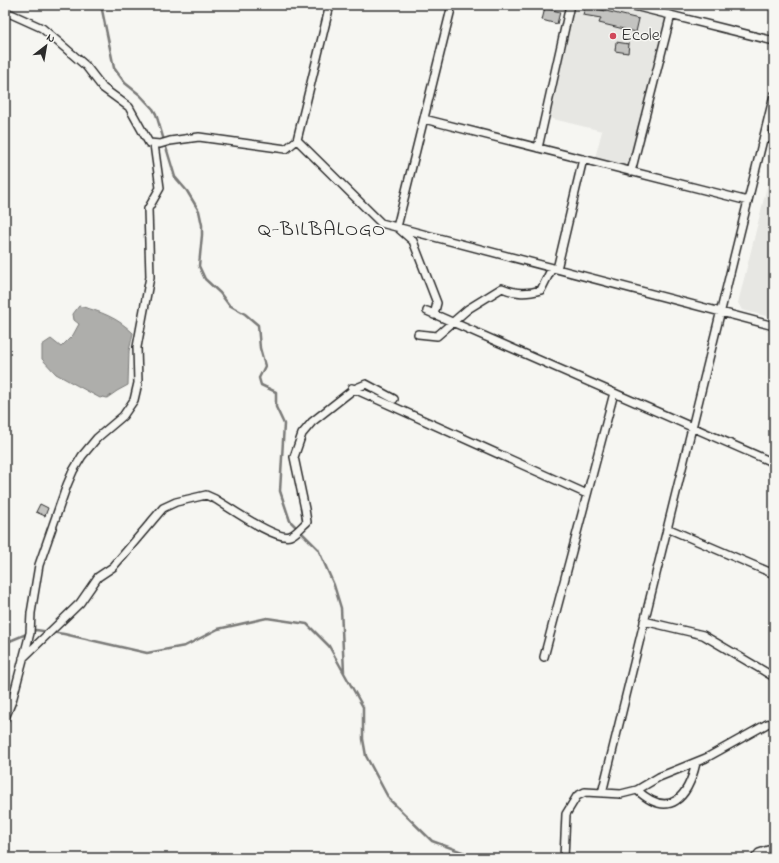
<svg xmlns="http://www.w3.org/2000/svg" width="779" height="863" font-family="'Indie Flower',sans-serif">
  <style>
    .built { fill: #e7e7e3 }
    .water { fill: #aeaeab; stroke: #7a7a78 }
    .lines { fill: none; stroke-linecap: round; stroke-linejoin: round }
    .stream { stroke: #7a7a78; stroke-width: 2.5 }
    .building { fill: #c3c3c0; stroke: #2b2b2b }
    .street-casing { stroke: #2b2b2b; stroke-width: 10 }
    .street { stroke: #f6f6f2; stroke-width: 7 }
    .poi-dot { fill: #d1495b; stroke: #f6f6f2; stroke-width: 1.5 }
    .labels { text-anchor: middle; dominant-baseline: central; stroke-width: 3; stroke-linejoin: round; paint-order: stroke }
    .poi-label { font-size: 18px; fill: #2b2b2b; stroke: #f6f6f2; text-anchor: start }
    .quarter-label { font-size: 20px; letter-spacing: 1px; fill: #2b2b2b; stroke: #f6f6f2 }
  </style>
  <rect width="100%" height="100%" fill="#f6f6f2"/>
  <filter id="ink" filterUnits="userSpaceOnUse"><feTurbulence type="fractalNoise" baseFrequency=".025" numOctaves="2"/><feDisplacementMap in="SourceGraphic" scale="8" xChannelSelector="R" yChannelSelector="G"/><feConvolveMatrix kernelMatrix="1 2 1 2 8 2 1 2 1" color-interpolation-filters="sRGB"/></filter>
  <g filter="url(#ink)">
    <path class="built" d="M570 5H630L671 15 631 172 594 162 602 131 545 117Z
      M774 158V318L742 310 738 303Z"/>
    <path class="water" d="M79 306C100 311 118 318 133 333L129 351 128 385 117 391 107 398 103 397 100 398 56 374 42 359V345L51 339 61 347 73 335 79 324 74 320 73 314Z"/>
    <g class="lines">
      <path class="stream" d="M101 5 114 68 125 83 140 95 153 109 156 114 175 177 187 191 199 211 202 225V235L199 266 205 279 220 293 229 305 245 314 258 325 260 348 265 366 259 378 261 385 276 392V407L284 424 280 491 290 521 318 549 334 585 341 608 344 672
        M5 643 36 630 64 634 147 653 185 646 218 629 267 618 307 624 329 646 363 707V739L366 756 389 799 432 841 465 853 469 858"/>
    </g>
    <path class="building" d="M585 6 639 19 636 32 599 23 601 18 583 15Z
      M545 8 560 12 557 24 542 20Z
      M616 42 629 44 628 53 615 51Z
      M40 504 48 508 45 516 36 512Z"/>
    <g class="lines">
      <g class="street-casing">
        <path id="street" d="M630 5 774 41
          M5 14H11L42 28 86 66 103 88 129 107 149 143 160 144 170 141 199 137 286 149 297 140 330 5
          M424 119 748 201
          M764 137 774 139
          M297 140 381 223 774 326
          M538 148 570 5
          M631 172 671 15
          M557 269 583 159
          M427 311 774 463
          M434 315 437 303 413 241 397 227 452 5
          M418 334 437 336 468 309 502 288C516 294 527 294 541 290L552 268
          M352 388 587 494
          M667 528 774 574
          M644 621 703 635 774 677
          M544 657 614 393
          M23 658 80 603 98 577 113 567 163 508 176 502 206 495 215 499C229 507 276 541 290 536 296 534 302 526 307 522L305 509 294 457 302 434 312 422 354 389 366 384 394 399
          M5 718 12 701 30 633 31 613 39 565 67 485 73 471 82 456 97 438 123 416 134 400 138 383 137 347 150 277 148 209 160 188 154 144
          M637 790C670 820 688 797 696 763
          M602 793 774 95
          M564 858 566 814 577 796 585 792 621 794 637 790 659 777 706 758 767 724 774 722
          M755 858 759 853 774 848"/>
      </g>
      <use href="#street" class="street"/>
    </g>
  </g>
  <circle class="poi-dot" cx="613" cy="36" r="4"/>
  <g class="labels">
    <g class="poi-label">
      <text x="621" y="36">Ecole</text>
    </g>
    <g class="quarter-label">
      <text x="322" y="230">Q-BILBALOGO</text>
    </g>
  </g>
  <rect width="779" height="863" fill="none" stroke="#f6f6f2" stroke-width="20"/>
  <rect x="10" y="10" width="759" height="843" fill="none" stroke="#2b2b2b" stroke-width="1.5" filter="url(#ink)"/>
  <g transform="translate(46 46) rotate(31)" stroke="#f6f6f2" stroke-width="3" paint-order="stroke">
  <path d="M0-3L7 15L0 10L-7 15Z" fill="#2b2b2b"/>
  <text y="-6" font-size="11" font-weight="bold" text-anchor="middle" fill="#2b2b2b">N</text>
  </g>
</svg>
